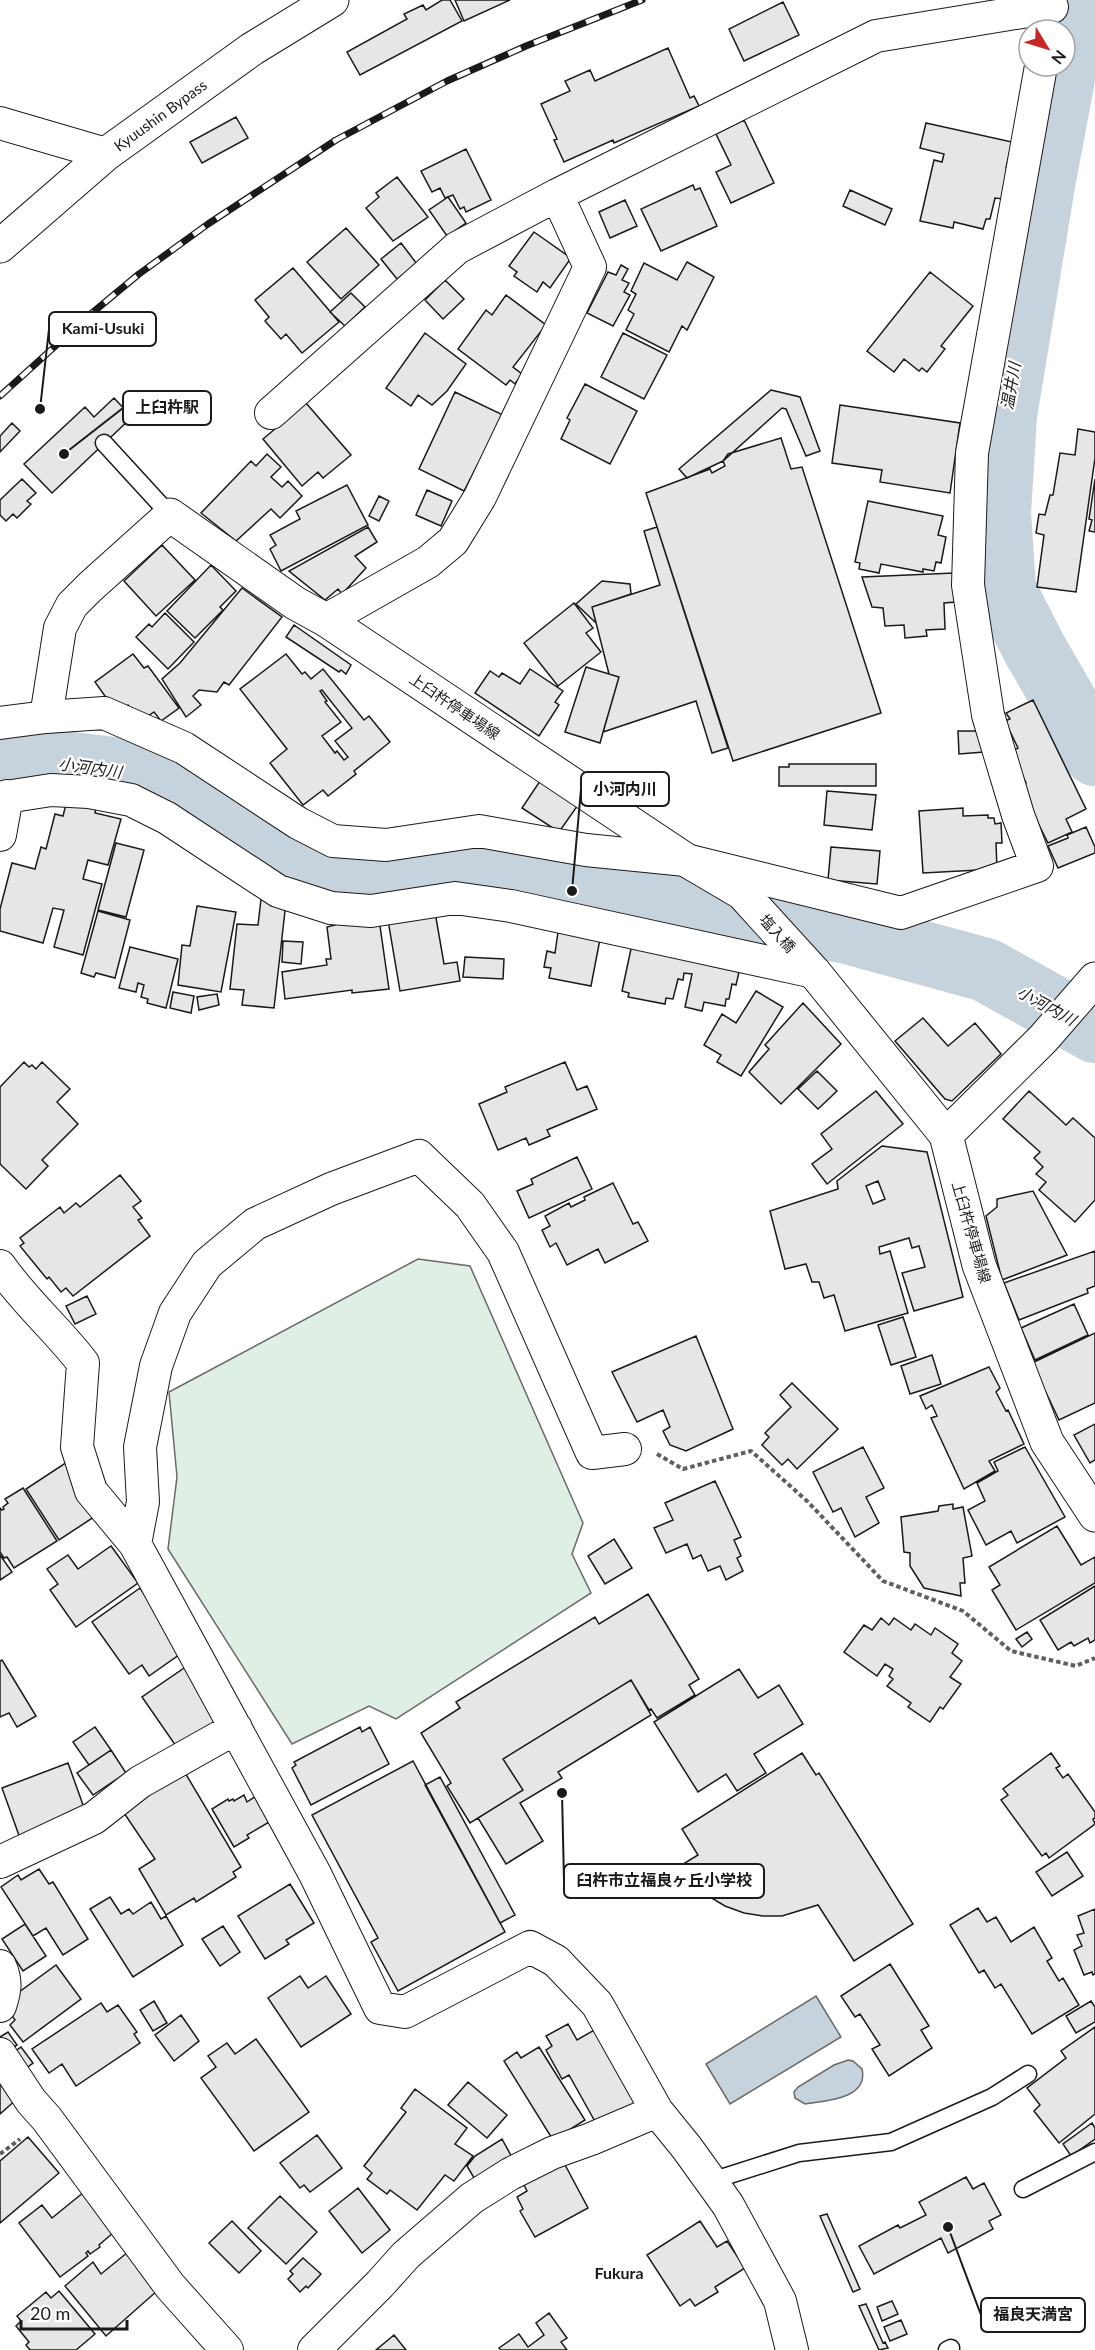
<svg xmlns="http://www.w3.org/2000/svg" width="1095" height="2350" font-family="Lato,'Noto Sans JP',sans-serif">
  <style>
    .green { fill: #e0efe3; stroke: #6a6a6a; stroke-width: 1.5 }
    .water { fill: #c6d2dc; stroke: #6a6a6a; stroke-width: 1.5 }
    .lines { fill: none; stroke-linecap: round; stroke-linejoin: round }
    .river { stroke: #c6d2dc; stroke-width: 64 }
    .building { fill: #e6e6e6; stroke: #1a1a1a; stroke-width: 1.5; fill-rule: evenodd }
    .lane-casing { stroke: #1a1a1a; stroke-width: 19 }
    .street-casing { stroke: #1a1a1a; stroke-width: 34 }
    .secondary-casing { stroke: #1a1a1a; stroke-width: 35 }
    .highway-casing { stroke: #1a1a1a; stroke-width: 35 }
    .path { stroke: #5f5f5f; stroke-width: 4; stroke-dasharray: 4.5 3; stroke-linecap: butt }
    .lane { stroke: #fff; stroke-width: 16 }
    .street { stroke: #fff; stroke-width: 32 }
    .secondary { stroke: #fff; stroke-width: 33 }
    .highway { stroke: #fff; stroke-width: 33 }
    .rail-casing { stroke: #1a1a1a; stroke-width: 7 }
    .rail { stroke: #fff; stroke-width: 4.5; stroke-dasharray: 14; stroke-linecap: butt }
    .labels { text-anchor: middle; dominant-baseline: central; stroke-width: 4.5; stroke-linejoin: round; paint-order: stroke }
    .street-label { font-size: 15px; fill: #1a1a1a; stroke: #fff }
    .water-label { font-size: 16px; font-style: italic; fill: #1a1a1a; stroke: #fff }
    .neighbourhood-label { font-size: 16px; font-weight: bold; fill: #1a1a1a; stroke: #fff }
    .leader { fill: none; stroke: #1a1a1a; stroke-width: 2 }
    .callout-dot { fill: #1a1a1a; stroke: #fff; stroke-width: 2 }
    .callout { fill: #fff; stroke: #1a1a1a; stroke-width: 2 }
    .callout-label { font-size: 16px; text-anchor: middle; font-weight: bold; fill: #1a1a1a }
  </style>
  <rect width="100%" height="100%" fill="#fff"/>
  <path class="green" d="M418 1259 470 1266 583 1523 572 1554 591 1593 396 1719 369 1706 292 1744 168 1549 177 1477 169 1392Z"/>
  <path class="water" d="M816 1996 841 2037 730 2104 706 2064Z
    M848 2060 853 2061 862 2069C869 2099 825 2101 805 2104L795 2098 794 2092 798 2087 834 2065Z"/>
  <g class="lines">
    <path class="river" d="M1078 0 1044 179 1005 415 999 513 1004 589 1034 648 1095 754
      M0 763 47 761 122 770 183 793 227 823 298 866 362 886 480 867 572 891 843 931 986 970 1095 1031"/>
  </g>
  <path class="building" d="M442 0H450L462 21 360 75 347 52 407 19 404 14 423 5 426 10Z
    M455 0H510L464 21Z
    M783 2 799 35 744 61 729 29Z
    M668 48 690 98 694 96 699 106 614 143 613 140 564 162 554 140 557 139 541 104 570 91 565 81 590 70 595 81Z
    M236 117 248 138 202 163 190 142Z
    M744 120 774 183 731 203 716 172 731 165 716 134Z
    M926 123 1012 142 1006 168 1009 169 1003 199 995 198 990 219H986L983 229 954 222 953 228 920 221 934 160 942 162 944 154 920 148Z
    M466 149 491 200 466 212 464 207 460 209 453 195 445 198 440 188 432 192 421 171Z
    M397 177 428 217 393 241 366 208 379 197 376 193Z
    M693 185 695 190 700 188 717 226 661 251 641 209Z
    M850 190 892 209 885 225 843 206Z
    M448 197 466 223 447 236 429 210Z
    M625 200 637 226 610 238 599 212Z
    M346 228 379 265 341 299 307 262Z
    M534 232 571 258 550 288 543 282 537 292 514 276 517 272 509 266Z
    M401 243 417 264 397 279 381 259Z
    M687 262 714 277 687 330 682 326 669 352 626 330 634 314 628 310 636 294 631 291 644 263 677 280Z
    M621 265 628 269 622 280 629 283 624 292 630 295 613 326 587 313 608 272 616 275Z
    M293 268 339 322 302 353 286 334 281 339 265 321 269 317 255 300Z
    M930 272 973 306 941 346 945 349 927 372 922 368 919 371 904 359 894 372 867 351Z
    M445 280 464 299 443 319 425 300Z
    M351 293 365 307 345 326 330 312Z
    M506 295 546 325 513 367 522 374 515 384 510 380 506 385 458 349 486 310 492 315Z
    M425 333 466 364 447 391 432 405 418 395 411 406 386 388Z
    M623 333 667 355 644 399 601 377Z
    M585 384 637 411 610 464 561 439 570 420 567 418Z
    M771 390 800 397 820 451 806 456 786 409 782 408 723 461 687 478 679 469Z
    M455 392 503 415 464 491 419 469Z
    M114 398 132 417 52 493 24 464 85 407 94 417Z
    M306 403 351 455 323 478 318 472 302 486 263 439Z
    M840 405 960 423 950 493 880 482 882 470 832 463Z
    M12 423 20 431 0 452V436Z
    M1078 429 1095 432V458L1076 592 1037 587 1044 535 1036 533 1039 514 1045 515 1050 495H1053L1060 453 1075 455Z
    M781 438 791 469 802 467 881 713 733 761 646 493 710 469 712 473 725 466 723 461 728 454Z
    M267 454 281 467 271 477 282 487 288 481 302 496 280 518 271 509 236 541 201 513 251 461 256 466Z
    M22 479 36 493 27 501 31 504 17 518 13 514 6 521 0 515V500Z
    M1095 479V532L1089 531 1092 520 1089 519Z
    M347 485 368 525 281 571 270 549 276 545 270 535 300 519 296 511Z
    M427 490 452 501 441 526 416 515Z
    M379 496 389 501 379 521 369 516Z
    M868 501 943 516 938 535 946 537 941 563 936 562 934 571 923 569V572L881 564 879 573 859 569 860 563 855 562Z
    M368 527 377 542 355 556 366 568 342 594 338 589 325 600 289 571Z
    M657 527 728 748 712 753 696 701 603 732 619 677 609 674 592 607 660 585 644 531Z
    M162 545 195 580 156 616 124 581Z
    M211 565 236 591 220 607 223 610 195 638 167 611Z
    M954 573 956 602 944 603 945 629 926 630 927 636 905 638 904 625 885 626 883 608 872 607 862 577Z
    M602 581 630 584 631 594 592 607 596 623 576 604Z
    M242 588 282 617 229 685 224 682 217 692 199 690 193 696 201 705 186 717 162 679 180 663Z
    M574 603 593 628 586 633 601 652 558 686 524 643Z
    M165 613 194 642 168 669 136 637 149 624 152 627Z
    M294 625 351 665 346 674 341 670 339 672 286 637Z
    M133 654 144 668 148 666 179 708 161 721 154 712 145 718H137L128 705 117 713 95 682Z
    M286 654 302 674 305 672 311 679 323 669 364 720 369 716 390 742 354 771 356 774 328 796 323 790 303 805 270 763 287 749 240 689ZM322 690 352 728 335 741 348 757 344 760 337 751 335 753 322 736 341 722 325 702 327 701 320 691Z
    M586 667 619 677 600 743 565 732Z
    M530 669 563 691 555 702 559 705 539 736 475 693 490 671 499 677 502 673 520 684Z
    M1033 700 1086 809 1066 819 1072 832 1048 843 1020 787 1026 783 1011 751 1018 748 1005 721 1010 719 1006 713Z
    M958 731H982L984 752 959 754Z
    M789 764H876V786H779V767H789Z
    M540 781 578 805 559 832 522 808Z
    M827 791 876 795 872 830 824 825Z
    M66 804 96 808 95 813 121 819 108 865 88 860 83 879 102 884 83 955 54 947 64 910 53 908 43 943 0 931V909L12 863 35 869 41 847 46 849 55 814 63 816Z
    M963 808V816L988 815V818H994L995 824 1001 823 1002 843H996L997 869 923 873 919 811Z
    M1086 827 1095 847V853L1058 868 1048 846 1068 838 1067 835Z
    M116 843 144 850 126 917 98 910Z
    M831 847 880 851 877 884 828 880Z
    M261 899 286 902 274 1008 242 1005 244 990 230 989 237 924 258 925Z
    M197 906 236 912 221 992 178 985 182 945 190 946Z
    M98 911 130 920 115 978 96 973 94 977 81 973Z
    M435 912 444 964 457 962 460 981 400 991 388 920Z
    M379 919 389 989 352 993V990L285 999 282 972 327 965 326 959H331L327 927 335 925 334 920Z
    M558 932 600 939 591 986 549 978 551 968 544 967 547 951 555 953Z
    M283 941 303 942 301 964 282 962Z
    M632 944 712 963 711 966 739 972 736 985 732 984 729 999H726L725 1006 704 1002 702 1011 685 1007 692 974 684 973 683 980 678 979 673 999 666 998 665 1004 628 997 629 993 622 991Z
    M130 947 178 959 166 1008 147 1003 148 999 141 997 144 985 138 983 136 992 119 988Z
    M465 957 504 959 503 979 463 977Z
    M756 991 783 1007 741 1076 717 1062 721 1055 704 1045 722 1014 736 1023Z
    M173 992 194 996 191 1013 170 1008Z
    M217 994 219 1005 199 1010 197 997Z
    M803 1003 841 1044 781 1104 749 1072 769 1049 765 1045Z
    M923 1018 948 1046 975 1023 1001 1054 952 1101 945 1099 895 1041Z
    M24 1062 29 1067 32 1065 36 1069 42 1062 70 1089 57 1102 78 1124 42 1160 48 1166 26 1189 0 1164V1087Z
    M565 1062 577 1090 587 1086 597 1109 547 1130 550 1136 529 1145 526 1138 498 1150 479 1104 507 1092 505 1087Z
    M817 1071 837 1091 818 1109 798 1089Z
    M876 1091 903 1124 827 1184 812 1164 832 1149 821 1134Z
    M1029 1091 1066 1125 1073 1118 1095 1138V1200L1075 1222 1039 1190 1046 1182 1036 1174 1043 1167 1034 1158 1040 1152 1003 1119Z
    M882 1146 927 1152 963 1297 914 1311 902 1273 925 1267 919 1246 912 1248 909 1238 879 1247 880 1254 890 1251 908 1313 845 1331 834 1295 824 1298 819 1282H812L806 1264 785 1269 770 1211 838 1189 837 1181ZM878 1181 885 1199 873 1204 866 1186Z
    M577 1157 592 1189 529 1218 517 1191 533 1184 531 1179Z
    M120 1175 141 1201 133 1207 142 1218 138 1220 150 1236 73 1296 66 1288 61 1292 49 1277 47 1279 20 1246 24 1243 20 1238 60 1207 64 1213 76 1203 80 1207Z
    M613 1183 633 1224 638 1222 648 1241 605 1263 598 1249 567 1265 556 1243 550 1247 542 1230 550 1226 545 1216 569 1203 571 1207 585 1200 584 1197Z
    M1033 1191 1067 1255 1002 1280 986 1216 997 1207V1199Z
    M1095 1251V1286L1087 1289 1088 1293 1019 1320 1004 1283Z
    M87 1296 96 1314 75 1324 66 1306Z
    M1074 1304 1088 1335 1035 1360 1021 1328Z
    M903 1317 916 1357 891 1365 878 1325Z
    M1095 1333V1403L1059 1420 1032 1363Z
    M696 1336 733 1429 686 1451 670 1445 663 1431 670 1427 663 1410 637 1422 612 1372Z
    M932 1355 941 1384 910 1394 901 1366Z
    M989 1367 1000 1388 996 1392 1006 1411 1008 1410 1024 1444 989 1461 995 1471 964 1489 931 1418 937 1416 932 1405 926 1409 920 1396Z
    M792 1383 838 1429 797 1469 788 1459 782 1465 762 1445 769 1437 765 1433 791 1407 780 1395Z
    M1095 1424V1460L1090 1463 1074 1435Z
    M863 1447 884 1488 866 1497 879 1523 855 1537 841 1508 833 1512 813 1472Z
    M1025 1447 1065 1517 1017 1543 1011 1531 986 1545 968 1510 985 1501 977 1483 998 1471 994 1462Z
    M67 1462 100 1513 59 1540 26 1489Z
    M715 1481 741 1537 734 1540 741 1556 737 1558 743 1571 726 1580 720 1566 708 1571 701 1555 693 1559 687 1544 666 1553 654 1528 673 1520 665 1503Z
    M23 1488 57 1541 14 1568 7 1557 4 1558 0 1552V1508L2 1510 4 1509 3 1507 8 1503 5 1499Z
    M953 1504V1509L963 1507 972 1556 963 1558 965 1583H960L961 1596 924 1588 910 1566V1553L904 1552 901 1517 938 1511 939 1506Z
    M1057 1526 1081 1565 1095 1557V1583L1016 1630 992 1590 1000 1585 989 1567Z
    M614 1539 632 1568 605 1584 588 1556Z
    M111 1546 138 1583 76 1627 50 1590 58 1584 47 1569 68 1555 78 1569Z
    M0 1555 12 1572 0 1580Z
    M1095 1586V1640L1090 1643 1088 1638 1074 1646 1071 1642 1058 1650 1040 1620Z
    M140 1588 183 1652 149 1676 142 1665 129 1674 92 1622Z
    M648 1594 699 1679 689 1685 695 1695 657 1718 651 1709 649 1710 631 1680 503 1759 523 1790 470 1823 447 1786 451 1783 421 1733 460 1708 456 1702 595 1617 599 1624Z
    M881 1618 889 1625 894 1618 911 1630 915 1624 931 1635 935 1628 958 1644 952 1653 962 1661 950 1677 961 1684 943 1709 940 1707 930 1722 908 1707 911 1703 887 1686 893 1679 889 1676 893 1669 885 1664 877 1676 844 1652 864 1625 872 1630Z
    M1027 1632 1032 1639 1022 1647 1016 1639Z
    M2 1660 36 1716 17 1727 9 1713 0 1717V1661Z
    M187 1666 223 1717 178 1749 142 1697Z
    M739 1669 758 1698 779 1685 803 1724 754 1754 766 1773 737 1791 726 1774 698 1792 654 1722Z
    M631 1680 651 1715 558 1772 562 1778 520 1803 543 1841 506 1864 478 1818 523 1790 503 1759Z
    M95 1727 111 1750 89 1765 73 1742Z
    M360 1727 362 1732 370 1727 389 1764 311 1805 292 1768 296 1765 294 1762Z
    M111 1750 126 1773 93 1795 77 1773Z
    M802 1753 816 1775 819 1773 913 1924 854 1961 818 1905 782 1916H763L744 1913 725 1906 708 1896 692 1883 680 1866 698 1855 682 1829Z
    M1051 1753 1060 1766 1056 1768 1063 1778 1068 1774 1095 1812V1818L1093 1819 1095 1824 1049 1858 1046 1853 1042 1856 1001 1800 1008 1795 1003 1789Z
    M413 1761 505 1932 398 1991 371 1942 378 1938 312 1815Z
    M68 1763 87 1816 21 1841 2 1788Z
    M184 1771 241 1867 233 1872 236 1877 196 1902 194 1898 166 1915 139 1869 155 1859 122 1810Z
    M440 1777 515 1915 500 1923 425 1785Z
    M244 1795 247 1802 256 1796 271 1821 247 1835 249 1838 234 1847 212 1809 228 1799 229 1801 233 1799 234 1801Z
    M1067 1852 1083 1876 1052 1896 1036 1872Z
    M39 1869 49 1884 53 1882 88 1939 63 1955 46 1928 33 1936 1 1887 18 1875 21 1880Z
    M290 1884 314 1923 286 1940 289 1944 265 1959 238 1916Z
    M110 1897 121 1914 129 1909 133 1914 151 1902 161 1919 166 1916 183 1945 133 1977 90 1909Z
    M978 1908 987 1922 996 1917 1011 1942 1034 1927 1052 1958 1047 1961 1059 1981 1063 1978 1079 2005 1032 2034 1001 1984 995 1988 984 1970 979 1973 950 1925Z
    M1095 1909V1974L1093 1975 1092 1972 1084 1975 1074 1950 1082 1946 1077 1935 1084 1933 1078 1916Z
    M25 1924 46 1956 23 1971 2 1939Z
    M223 1926 240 1952 220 1966 202 1939Z
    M890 1964 929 2026 921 2030 932 2048 889 2076 872 2049 880 2045 860 2014 855 2017 841 1996Z
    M56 1965 81 1999 23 2042 10 2025 15 2020 7 2009 11 1998Z
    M300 1976 308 1988 326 1976 351 2014 301 2047 268 1998Z
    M154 2001 167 2023 153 2031 140 2010Z
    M1091 2001 1095 2007V2022L1076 2033 1066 2016Z
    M101 2003 107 2012 118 2005 137 2032 134 2034 140 2043 76 2086 62 2064 49 2073 32 2049Z
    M181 2015 199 2041 174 2061 155 2035Z
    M568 2024 577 2040 596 2029 637 2103 597 2125 569 2075 562 2079 546 2050 552 2046 546 2036Z
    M1095 2027V2114L1059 2143 1034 2111 1040 2105 1027 2088 1066 2058 1061 2051Z
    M8 2032 17 2045 7 2051 0 2037Z
    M256 2039 309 2112 254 2151 201 2078 216 2067 208 2056 227 2043 235 2054Z
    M21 2047 33 2063 21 2072 9 2056Z
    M539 2047 585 2120 553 2140 504 2061 517 2052 521 2058Z
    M0 2072 18 2098 0 2114Z
    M468 2082 507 2115 487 2138 448 2105Z
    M415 2089 467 2128 455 2144 473 2156 454 2181 445 2175 417 2210 390 2190 387 2194 367 2179 372 2173 364 2166 406 2112 401 2108Z
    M1092 2123 1095 2128V2139L1071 2156 1063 2144Z
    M317 2135 342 2168 310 2192 304 2185 300 2188 280 2163Z
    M28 2137 59 2173 0 2223V2161Z
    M502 2139 514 2161 477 2183 467 2166 475 2156Z
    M563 2161 588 2208 535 2237 520 2211 523 2209 517 2197 527 2191 523 2183Z
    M966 2177 973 2189 984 2183 1001 2215 989 2221 993 2229 948 2253 941 2238 874 2274 859 2246 898 2225 900 2228 926 2215 919 2202Z
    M358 2188 390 2230 362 2253 329 2211Z
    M84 2192 113 2233 99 2245 100 2247 90 2254 88 2251 86 2253 88 2256 60 2277 19 2223 42 2205 52 2218Z
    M280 2196 317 2232 286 2264 248 2228Z
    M827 2214 860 2289 853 2292 820 2216Z
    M232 2221 261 2251 239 2273 209 2243Z
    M700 2221 717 2247 727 2241 745 2268 715 2287 718 2292 695 2306 690 2299 680 2306 647 2255Z
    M128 2252 157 2291 106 2336 65 2286 93 2262 101 2274Z
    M303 2258 321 2274 308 2288 306 2286 300 2292 288 2279 293 2274 290 2271Z
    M59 2291 95 2334 76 2350H30L26 2345 29 2342 16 2326 21 2321 17 2316 46 2292 51 2298Z
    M892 2301 898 2314 882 2321 877 2307Z
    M866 2304 883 2343 885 2342 888 2348 879 2350 859 2306Z
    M549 2313 567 2338 561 2342 567 2350H501L499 2348 519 2334 528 2347 544 2335 536 2323Z
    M901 2320 907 2334 890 2341 884 2327Z
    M394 2335 406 2350H376Z"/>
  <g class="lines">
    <g class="lane-casing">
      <path id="lane" d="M104 443 170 515
        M711 2181 799 2153 891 2142 992 2097 1028 2074
        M1023 2189 1095 2152
        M947 2350 951 2348"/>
    </g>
    <g class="street-casing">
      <path id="street" d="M0 123 106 154
        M271 413 457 248 557 195 876 36 1052 7
        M326 620 428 562 453 541 480 497 590 267 557 195
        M46 717 60 628 72 605 90 587 170 515
        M0 723 46 717 104 713 184 748 298 823 333 841 386 845 479 831 586 850 686 860 901 913 1037 866 1018 815 988 715 968 585 972 453 1041 66
        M0 798 51 790 89 792 131 800 167 818 278 891 331 908 371 911 455 898 511 906 814 972
        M0 835 7 796
        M0 1266C24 1301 57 1329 83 1363L77 1447 91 1491 135 1544 315 1874 380 2008 405 2012 530 1947 556 1961 597 2004 657 2111 687 2148 728 2205 780 2301 792 2350
        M135 1544 143 1502 140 1447 156 1366 175 1313 207 1264 255 1224 331 1189 419 1156 470 1205 503 1252 592 1453 625 1449
        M0 1862 94 1818 140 1782 236 1728
        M0 1966C7 1981 5 1991 0 2006
        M0 2054 31 2101 47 2119 170 2286 227 2350
        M314 2350 380 2284 406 2255 472 2198 510 2174 552 2153 591 2139 657 2111"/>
    </g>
    <g class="secondary-casing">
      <path id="secondary" d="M170 515 295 603 326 620 686 860 742 893 814 972 946 1135 979 1265 1047 1442 1095 1515
        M946 1135 1043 1039 1095 979"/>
    </g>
    <g class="highway-casing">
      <path id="highway" d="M0 246 106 154 252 49 332 0"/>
    </g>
    <path class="path" d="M657 1454 683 1469 751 1451 808 1502 883 1581 963 1611 1011 1651 1076 1666 1095 1658
      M0 2154 20 2139"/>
    <use href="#lane" class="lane"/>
    <use href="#street" class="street"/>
    <use href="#secondary" class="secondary"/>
    <use href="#highway" class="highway"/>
    <g class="rail-casing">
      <path id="rail" d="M0 396 92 313 139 274 208 224 336 140 447 81 526 46 642 0"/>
    </g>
    <use href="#rail" class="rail"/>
  </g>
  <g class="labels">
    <g class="street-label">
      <text transform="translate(160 115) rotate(-36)">Kyuushin Bypass</text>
      <text transform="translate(455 706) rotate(34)">上臼杵停車場線</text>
      <text transform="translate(778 933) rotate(48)">塩入橋</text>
      <text transform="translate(972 1232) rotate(74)">上臼杵停車場線</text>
    </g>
    <g class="water-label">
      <text transform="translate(1010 386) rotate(-80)">温井川</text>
      <text transform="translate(90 767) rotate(8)">小河内川</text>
      <text transform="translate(1047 1005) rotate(29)">小河内川</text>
    </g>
    <g class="neighbourhood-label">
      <text x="619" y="2272">Fukura</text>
    </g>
  </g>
  <path class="leader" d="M40 409L49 329M64 454L123 408M572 891L581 789M562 1793L564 1881M948 2227L981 2315"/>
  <g class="callout-dot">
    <circle cx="40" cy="409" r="6"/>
    <circle cx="64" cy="454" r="6"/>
    <circle cx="572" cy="891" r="6"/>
    <circle cx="562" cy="1793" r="6"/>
    <circle cx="948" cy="2227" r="6"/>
  </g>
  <g class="callout">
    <rect x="49" y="312" width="107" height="34" rx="6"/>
    <rect x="123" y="391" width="88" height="34" rx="6"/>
    <rect x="581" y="772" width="88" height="34" rx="6"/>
    <rect x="564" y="1864" width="200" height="34" rx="6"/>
    <rect x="981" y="2298" width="104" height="34" rx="6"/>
  </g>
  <g class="callout-label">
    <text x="103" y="334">Kami-Usuki</text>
    <text x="167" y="413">上臼杵駅</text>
    <text x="625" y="795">小河内川</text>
    <text x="664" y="1886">臼杵市立福良ヶ丘小学校</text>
    <text x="1033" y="2320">福良天満宮</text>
  </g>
  <g transform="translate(1047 48) rotate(128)"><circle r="28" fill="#ffffff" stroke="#a3a3a3" stroke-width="1.5"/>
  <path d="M0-4.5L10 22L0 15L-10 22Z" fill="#c62828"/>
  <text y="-9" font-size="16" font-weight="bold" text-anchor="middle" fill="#1a1a1a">N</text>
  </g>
  <path d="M21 2320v9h106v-9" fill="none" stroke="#1a1a1a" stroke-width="3"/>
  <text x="30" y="2320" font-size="18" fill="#1a1a1a" stroke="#ffffff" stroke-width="4.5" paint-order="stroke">20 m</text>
</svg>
